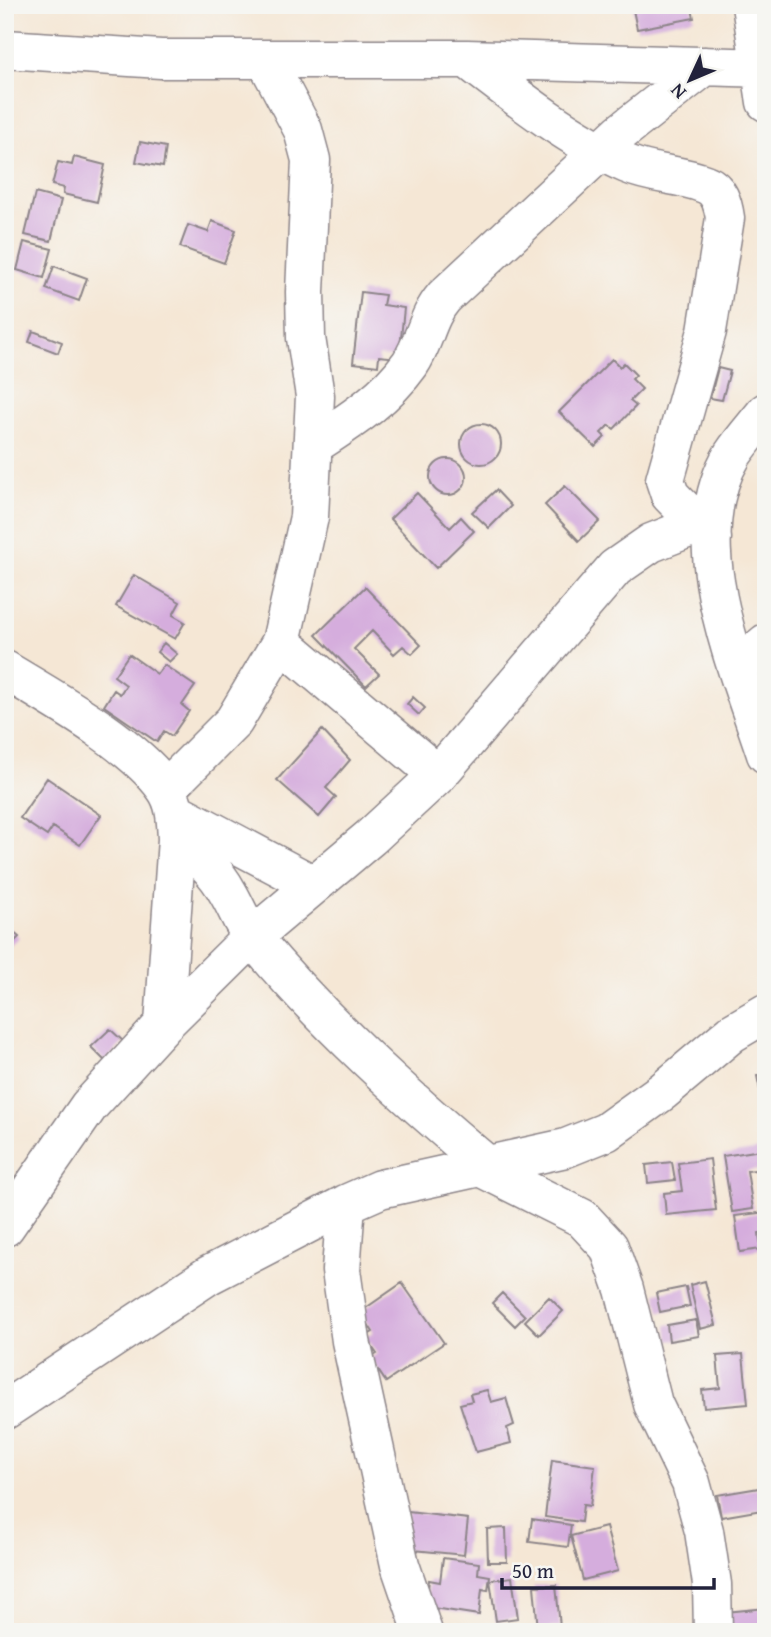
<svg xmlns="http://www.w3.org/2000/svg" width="771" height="1637" font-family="'Gentium Book Plus',serif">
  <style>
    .building { fill: #d5addd }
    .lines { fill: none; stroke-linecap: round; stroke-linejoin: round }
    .minor-casing { stroke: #8c8488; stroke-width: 41 }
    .minor { stroke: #fff; stroke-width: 38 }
  </style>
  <rect width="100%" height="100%" fill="#f6f6f2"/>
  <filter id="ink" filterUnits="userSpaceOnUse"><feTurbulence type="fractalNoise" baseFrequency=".0143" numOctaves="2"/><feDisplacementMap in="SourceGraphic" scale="14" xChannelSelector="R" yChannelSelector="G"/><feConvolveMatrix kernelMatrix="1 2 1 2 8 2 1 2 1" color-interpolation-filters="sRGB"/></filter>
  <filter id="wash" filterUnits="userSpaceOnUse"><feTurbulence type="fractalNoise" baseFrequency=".00686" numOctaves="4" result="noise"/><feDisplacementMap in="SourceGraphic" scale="28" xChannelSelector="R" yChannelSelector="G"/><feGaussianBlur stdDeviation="1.57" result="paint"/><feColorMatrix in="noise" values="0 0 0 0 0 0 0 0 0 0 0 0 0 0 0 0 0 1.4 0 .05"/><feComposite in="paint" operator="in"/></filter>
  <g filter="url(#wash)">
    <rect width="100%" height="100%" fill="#f5e7d5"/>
    <g id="blocks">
      <path class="building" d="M632 5H691L694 18 637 29Z
        M140 142 166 147 163 167 136 162Z
        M74 157 105 165 97 202 63 194 64 188 52 185 58 162 72 165Z
        M35 193 61 200 51 241 25 235Z
        M212 221 236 230 224 263 180 247 188 225 208 232Z
        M24 242 52 249 44 278 17 270Z
        M54 266 87 278 79 301 46 289Z
        M361 292 385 295 383 305 404 308 399 358 379 356 378 366 353 363Z
        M33 331 62 342 58 353 29 342Z
        M612 359 620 367 624 363 636 375 632 379 642 389 630 401 636 406 614 429 609 425 601 433 605 437 595 447 559 412Z
        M718 368 730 371 722 400 710 398Z
        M461 444a20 20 0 1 1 40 0a20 20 0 1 1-40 0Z
        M430 477a18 18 0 1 1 36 0a18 18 0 1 1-36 0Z
        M565 486 600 521 579 541 545 505Z
        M496 490 511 506 489 528 472 512Z
        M417 493 450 528 461 517 474 531 436 568 390 519Z
        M134 575 180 602 173 615 185 622 175 639 116 606Z
        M365 587 421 645 412 654 403 646 394 654 372 631 354 649 379 674 366 686 316 635Z
        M164 643 177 654 169 662 157 652Z
        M129 654 157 674 164 665 195 686 182 705 189 711 172 736 164 731 157 742 104 706 114 690 120 694 126 685 114 676Z
        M413 697 425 708 419 715 407 704Z
        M322 730 350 760 326 788 336 797 319 817 277 780Z
        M47 778 101 815 80 845 53 827 47 836 20 818Z
        M5 925 19 937 5 951Z
        M110 1029 124 1042 105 1061 91 1047Z
        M766 1074V1113H765L757 1076Z
        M761 1150 765 1169 747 1171 753 1209 732 1212 723 1156Z
        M710 1159 716 1210 666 1215 664 1193 682 1191 678 1163Z
        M672 1162 675 1180 648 1183 646 1165Z
        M766 1212V1232L759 1233 761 1249 740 1252 735 1216Z
        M705 1281 716 1325 700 1329 690 1285Z
        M402 1283 444 1343 386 1382 370 1358 377 1354 365 1337 373 1332 360 1312Z
        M686 1287 690 1306 660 1312 656 1293Z
        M502 1293 525 1316 515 1326 492 1303Z
        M549 1297 563 1311 539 1335 525 1321Z
        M696 1320 699 1336 669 1341 667 1325Z
        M743 1354 748 1404 704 1408 702 1390 720 1388 717 1356Z
        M487 1390 491 1402 506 1398 514 1425 507 1428 511 1443 476 1452 460 1404 472 1401 470 1394Z
        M552 1460 595 1466 590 1506 583 1505 581 1522 545 1517Z
        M759 1488 762 1510 721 1517 717 1495Z
        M408 1512 468 1519 464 1555 404 1549Z
        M532 1519 571 1525 568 1547 529 1542Z
        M606 1527 618 1571 583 1580 571 1536Z
        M506 1528 507 1562H488L487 1529Z
        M443 1558 479 1563 478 1574 490 1576 488 1590 482 1589 479 1615 426 1607 429 1580 440 1582Z
        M512 1577 518 1618 496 1621 490 1580Z
        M556 1585 560 1627 538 1629 534 1586Z
        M766 1608V1632H728L726 1612Z"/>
    </g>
  </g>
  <g filter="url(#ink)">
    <use href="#blocks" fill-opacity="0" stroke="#8c8488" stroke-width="2"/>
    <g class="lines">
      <g class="minor-casing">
        <path id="minor" d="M751 5 766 102
          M5 49 161 59H467L766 68
          M467 59C515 96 571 140 627 164 652 175 680 174 705 184 719 189 723 204 725 218L707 331 665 480 670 495 712 538
          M766 412C755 426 743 439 733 454 680 540 738 668 766 754
          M315 444C350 421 385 399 410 364 425 342 426 318 444 297L621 132 705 66
          M281 642 438 775
          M738 667 766 643
          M5 670C53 699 133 743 165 788 176 803 176 822 177 839L164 1024
          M166 789 234 721 281 642 309 517 315 396 306 338 305 292 311 160 303 130 267 62
          M176 812 312 884
          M177 839C198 855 215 869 228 893 237 908 243 926 254 939 324 1023 405 1096 488 1166
          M480 1167 582 1218 609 1247 624 1289 653 1404 691 1483 704 1531 712 1584 713 1632
          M346 1204 341 1270 351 1341 400 1565 423 1632
          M5 1227 89 1106 164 1024 252 937 371 837 438 775 615 568 651 543 699 524
          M5 1410 209 1275 346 1204 380 1189 566 1148 606 1132 663 1091 732 1033 766 1013"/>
      </g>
      <use href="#minor" class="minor"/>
    </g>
  </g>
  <rect width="771" height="1637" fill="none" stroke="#f6f6f2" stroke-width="28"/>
  <g transform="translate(690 80) rotate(226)" stroke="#f6f6f2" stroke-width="5" paint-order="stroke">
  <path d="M0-5L12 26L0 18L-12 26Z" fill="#22223b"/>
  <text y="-10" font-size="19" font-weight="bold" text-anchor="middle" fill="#22223b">N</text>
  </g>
  <path d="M502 1578v10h212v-10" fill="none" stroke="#22223b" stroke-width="3.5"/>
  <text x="512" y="1578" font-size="21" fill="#22223b" stroke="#f6f6f2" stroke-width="5" paint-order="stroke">50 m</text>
</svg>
